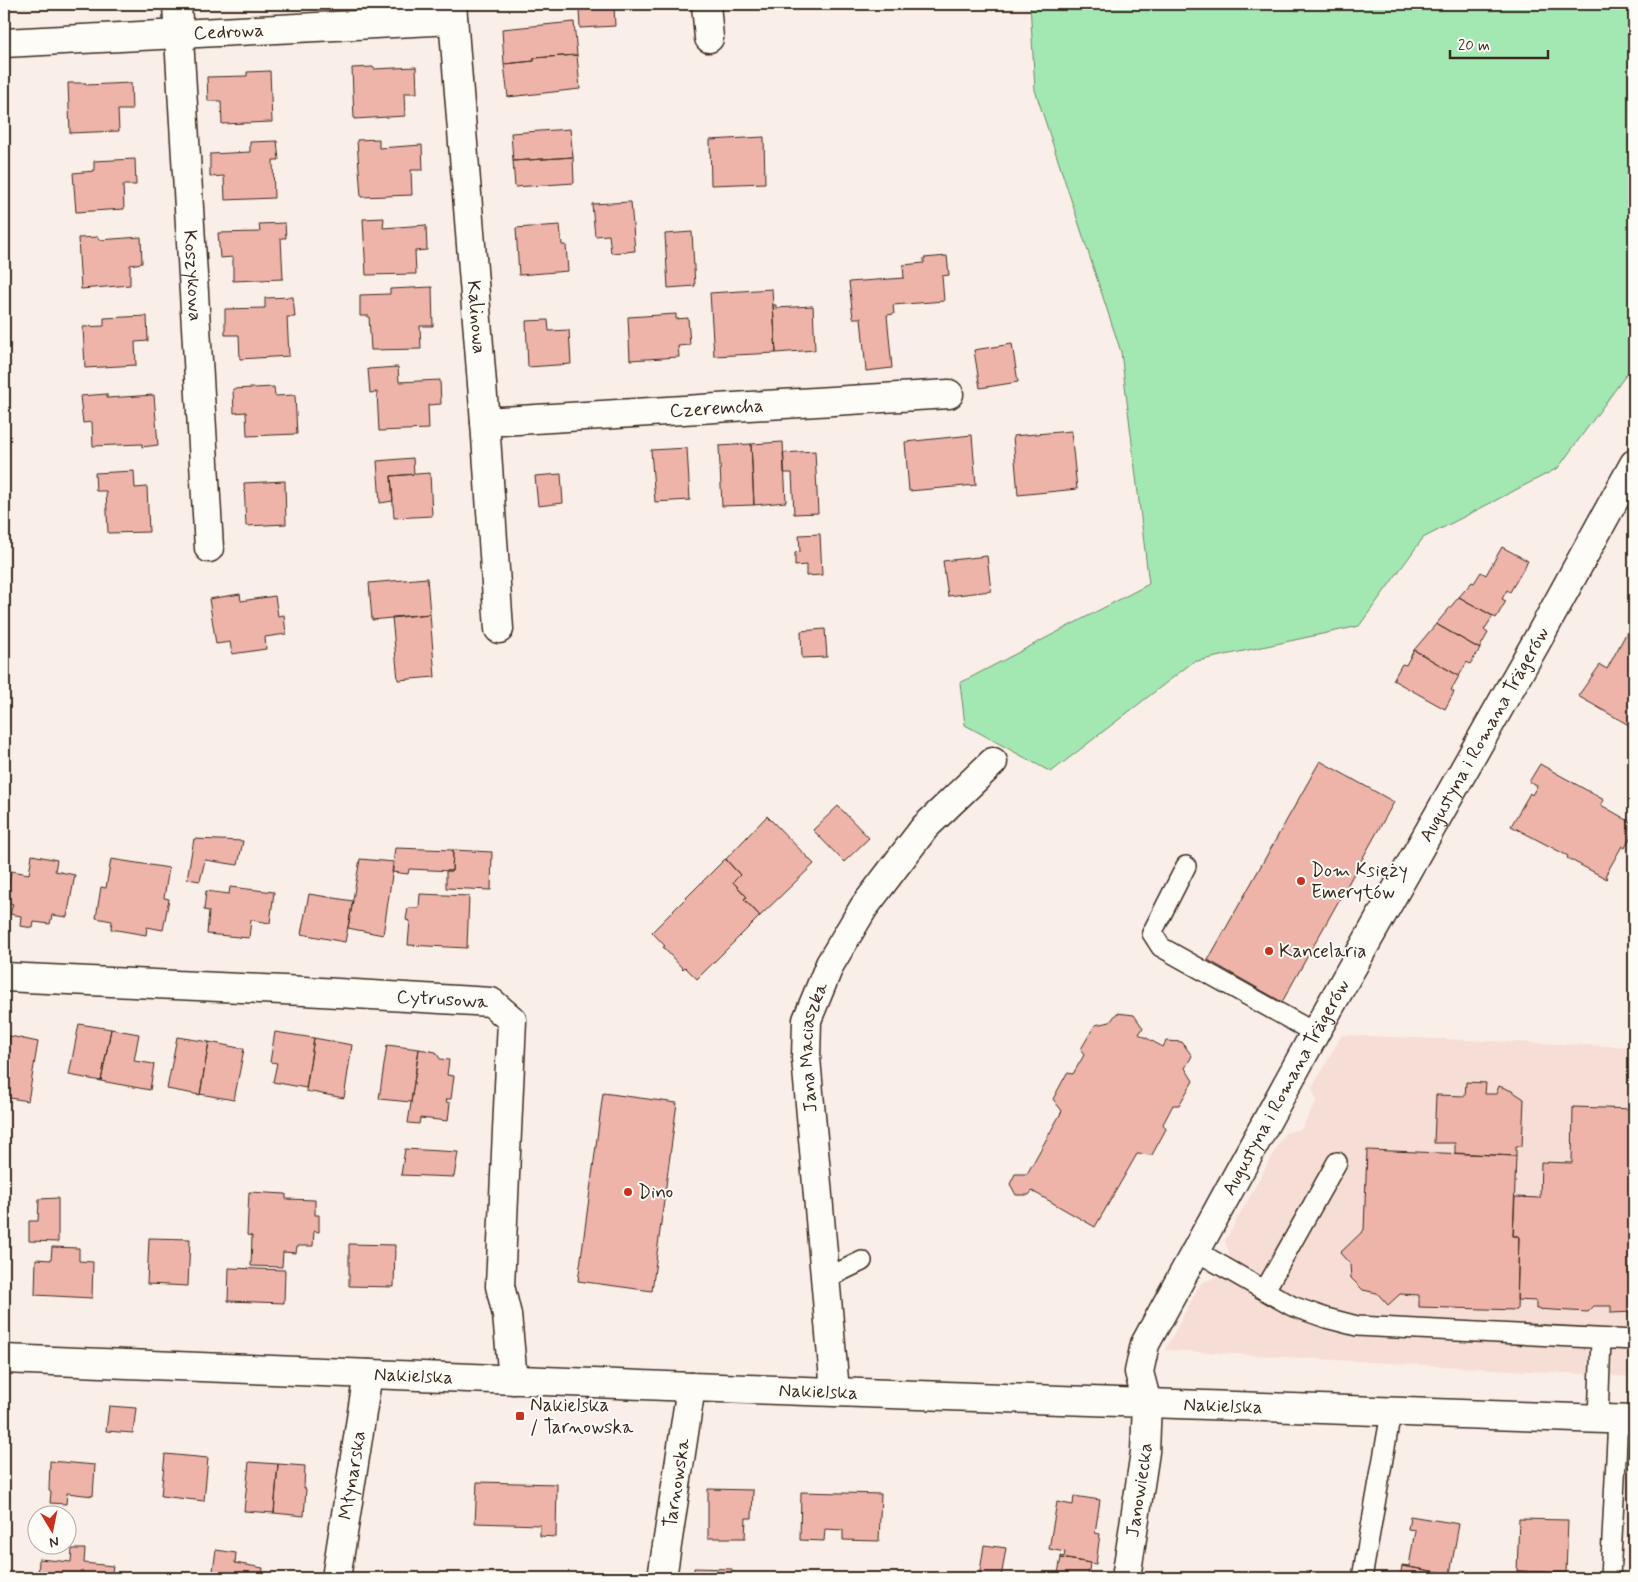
<svg xmlns="http://www.w3.org/2000/svg" width="1638" height="1582" font-family="Mynerve,sans-serif">
  <style>
    .built { fill: #f6ddd5 }
    .green { fill: #a3e7b3; stroke: #6f8868 }
    .building { fill: #eeb4aa; stroke: #3b2a1e }
    .lines { fill: none; stroke-linecap: round; stroke-linejoin: round }
    .lane-casing { stroke: #3b2a1e; stroke-width: 22 }
    .street-casing { stroke: #3b2a1e; stroke-width: 31 }
    .secondary-casing { stroke: #3b2a1e; stroke-width: 31 }
    .lane { stroke: #fdfcf7; stroke-width: 19 }
    .street { stroke: #fdfcf7; stroke-width: 28 }
    .secondary { stroke: #fdfcf7; stroke-width: 28 }
    .poi-dot { fill: #c8321e; stroke: #fdfcf7; stroke-width: 2 }
    .labels { text-anchor: middle; dominant-baseline: central; stroke-width: 4; stroke-linejoin: round; paint-order: stroke }
    .street-label { font-size: 19px; fill: #3b2a1e; stroke: #fdfcf7 }
    .poi-label { font-size: 19px; fill: #3b2a1e; stroke: #fdfcf7; text-anchor: start }
  </style>
  <rect width="100%" height="100%" fill="#faeee8"/>
  <filter id="ink" filterUnits="userSpaceOnUse"><feTurbulence type="fractalNoise" baseFrequency=".02" numOctaves="2"/><feDisplacementMap in="SourceGraphic" scale="10" xChannelSelector="R" yChannelSelector="G"/><feConvolveMatrix kernelMatrix="1 2 1 2 8 2 1 2 1" color-interpolation-filters="sRGB"/></filter>
  <g filter="url(#ink)">
    <path class="built" d="M1342 1035 1634 1047V1377L1165 1350 1201 1283 1217 1277 1230 1255 1225 1241 1285 1133 1301 1129 1308 1117 1317 1100 1312 1088Z"/>
    <path class="green" d="M1030 4H1634V364L1558 468 1423 538 1359 626 1193 662 1051 772 965 725 960 683 1149 584 1121 352 1035 90Z"/>
    <path class="building" d="M614 6 615 26 580 28 579 9Z
      M574 22 577 55 534 58V61L504 64 502 29Z
      M577 55 580 89 508 97 504 64 534 61V58Z
      M373 67 374 69 416 67 417 93H404L405 116 354 119 352 68Z
      M270 71 272 122 222 124 221 101H208L207 77 247 76V72Z
      M68 83H86V85L131 83 132 110H118L119 131 70 133Z
      M570 129 573 157 513 161 511 133Z
      M764 137 765 183 711 185 710 140Z
      M379 139V148L422 145 423 170H411L412 195 361 197 357 140Z
      M277 141 279 160H273L274 198 225 200 224 176 210 177V154L250 152V142Z
      M573 157 574 183 515 187 513 161Z
      M135 159 136 185H123L124 209 76 212 73 173 94 171V161Z
      M631 202 635 251 611 253 609 235 595 236 592 204Z
      M384 218 383 228 426 225 427 250 415 251 416 274 366 275 363 219Z
      M285 223 286 238H281L283 279 233 281V257L220 258 218 233 260 232 259 224Z
      M560 225 562 245H566L568 271 519 275 516 228Z
      M692 232 695 286 668 288 665 234Z
      M98 237 99 240 141 237 142 263 130 265V285L81 289 78 238Z
      M947 256 949 275 942 276 944 301 893 305 894 314 887 315 892 368 866 371 861 318H853L849 282 904 278 903 265 924 263V258Z
      M432 287 433 326H420L421 349 371 350 369 316H360V295L390 294V289Z
      M772 289 776 353 714 356 710 293Z
      M293 297 295 317H287L289 356 240 359 239 335H225V309L265 308V298Z
      M773 305H776V308L813 306 815 350 776 353Z
      M676 314V319L688 318 690 345 678 346 679 357 630 360 628 317Z
      M147 316 148 341 135 342 136 365 85 368 83 327 104 326V318Z
      M548 320 549 331 569 330 571 364 528 367 526 321Z
      M1012 344 1018 382 980 388 974 350Z
      M398 367 399 382 440 380 441 404 428 405 429 429 379 431 377 392 370 393 368 369Z
      M274 387 275 396 295 395 297 434 247 436 246 412 234 413 233 389Z
      M107 394V398L154 395 158 445 142 447V444L93 446 92 422 83 423 80 396Z
      M4 411H7L8 450H4Z
      M1071 431 1077 489 1018 495 1013 436Z
      M972 435 976 485 909 491 905 442Z
      M783 442 786 502 754 505 751 444Z
      M751 444 754 505 722 506 719 446Z
      M687 448 690 500 655 502 651 450Z
      M815 451 818 513 794 514 792 473H784L783 453Z
      M413 458 414 474 391 476 393 501 380 503 377 461Z
      M134 471 135 488 147 487 149 532 108 533 106 491H96L95 473Z
      M430 473 432 516 394 518 391 476Z
      M561 474 563 503 538 506 535 476Z
      M285 481 286 524 246 526 244 483Z
      M820 534 822 575 806 576V565L795 566V553L800 552 799 535Z
      M1502 547 1528 561 1510 592 1507 590 1502 599 1506 601 1496 618 1459 597 1472 582 1474 583 1481 572 1486 575Z
      M987 556 991 591 948 596 943 561Z
      M427 578 430 614 372 620 369 583Z
      M240 594 241 601 275 596 278 616 284 615 286 634 265 637 266 649 232 654 230 642 216 644 209 599Z
      M1459 597 1493 616 1484 630 1488 633 1480 647V649L1436 624Z
      M430 614 435 677 398 680 392 617Z
      M1634 619V728L1578 696 1600 665 1607 669Z
      M1436 624 1480 649 1470 664 1467 662 1459 676 1414 650Z
      M825 629 827 657 802 658 801 631Z
      M1414 650 1459 676 1451 690 1454 692 1445 709 1393 680 1402 664 1406 665Z
      M1320 761 1394 802 1282 1002 1208 960Z
      M1540 764 1604 800 1601 805 1634 824V830L1625 848 1622 846 1605 876 1608 878 1607 879 1567 858 1568 856 1511 826 1530 793 1532 795 1537 786 1529 782Z
      M838 806 869 838 844 862 813 830Z
      M767 816 814 864 760 916 744 899 747 897 733 882 740 875 726 859Z
      M194 839 243 841 238 865 205 860 200 881 187 879Z
      M395 848 453 850 452 871 409 869 408 874 392 872Z
      M453 850 492 852 491 890 446 888V871H452Z
      M32 855 57 860 55 871 75 875 67 917 52 915 50 924 34 922 33 928 20 926 21 916 10 914 13 904 6 902 11 871 29 874Z
      M111 859 169 868 164 898 169 899 163 930 147 927 146 935 111 929 112 921 96 918 101 887 106 888Z
      M360 859 394 862 383 935 348 928Z
      M725 859 740 875 733 882 747 897 744 899 760 916 697 979 685 967 683 969 663 947 665 946 652 932Z
      M230 887 274 892 270 923 251 920 249 938 207 934 209 911 204 910 206 891 229 894Z
      M309 894 353 901 345 942 301 934Z
      M420 894 469 896 467 948 408 945 410 921 406 920 408 908H419Z
      M1117 1013 1134 1015 1143 1028 1139 1034 1163 1047 1166 1041 1182 1042 1192 1056 1185 1068 1193 1081 1179 1105H1173L1163 1124 1166 1129 1152 1155 1137 1154 1095 1227 1032 1191 1029 1195H1016L1010 1184 1015 1174H1027L1062 1111 1053 1099 1067 1073 1073 1074 1084 1055 1081 1049 1095 1025 1110 1022Z
      M79 1024 111 1029 101 1081 69 1075Z
      M111 1029 139 1034 134 1061 154 1064 150 1090 101 1081Z
      M275 1032 314 1038 306 1088 273 1082 277 1063 270 1062Z
      M4 1035 10 1036 4 1069Z
      M10 1036 38 1042 28 1101 4 1097V1069Z
      M177 1037 209 1042 200 1095 167 1089Z
      M314 1038 352 1045 344 1098 306 1091Z
      M209 1042 244 1049 234 1100 200 1094Z
      M387 1045 419 1049 411 1102 379 1099Z
      M419 1049 436 1052 440 1059 449 1060 447 1075 454 1076 451 1099H447L446 1102 450 1103 448 1121 420 1118 419 1124 408 1123Z
      M1466 1082 1486 1083 1485 1094H1496L1499 1086 1512 1091 1524 1099 1522 1146H1516V1156L1455 1153V1143H1434L1436 1095 1465 1096Z
      M603 1093 677 1103 652 1291 578 1281Z
      M1573 1107 1634 1109V1312L1611 1313V1306H1594L1588 1312 1536 1309V1301L1517 1300 1519 1236H1513L1515 1197 1540 1198 1541 1162 1572 1163Z
      M405 1149 458 1152 454 1177 401 1175Z
      M1367 1150 1516 1156 1513 1236H1519L1517 1310 1419 1307V1295L1400 1294 1388 1305 1377 1293 1363 1290 1351 1278 1350 1264 1340 1253 1364 1230Z
      M249 1192 286 1194V1199L315 1200V1215H319V1232L314 1231 313 1246H297L296 1253 283 1252 282 1267 251 1266 252 1236 247 1235Z
      M58 1198V1242L29 1241V1221H38L39 1199Z
      M149 1238 190 1239 188 1286 147 1284Z
      M349 1244 395 1245 394 1287 349 1286Z
      M52 1247 79 1248V1261L93 1262 92 1298 35 1295 36 1259 51 1260Z
      M229 1268 285 1270 284 1303 228 1301Z
      M109 1406 136 1408 133 1433 106 1431Z
      M165 1454 208 1458 204 1501 161 1496Z
      M50 1461 95 1465 93 1496 67 1493 66 1504 50 1503 51 1492 49 1491Z
      M249 1462 278 1464 274 1513 244 1511Z
      M278 1464 305 1466 304 1488 306 1489 304 1516 274 1513Z
      M477 1482 557 1484 556 1537 540 1536V1525L475 1523Z
      M708 1489 753 1490 752 1518H746L745 1538H708Z
      M801 1492 881 1494 879 1541 843 1540V1530L825 1529 824 1541 800 1540Z
      M1074 1496 1100 1500 1095 1533 1100 1534 1096 1564 1061 1558V1556L1064 1557 1065 1552 1049 1549 1057 1502 1073 1505Z
      M1410 1516 1459 1524 1450 1574 1402 1566V1565L1409 1566 1415 1530 1408 1529Z
      M1519 1519 1568 1520 1566 1573 1517 1571Z
      M984 1545 1006 1548 1001 1578H979Z
      M72 1549H85L84 1563 113 1566 111 1578H38L39 1559 71 1562Z
      M216 1550 236 1553 235 1563 263 1568 262 1578H212Z
      M1061 1558 1090 1563 1088 1578H1057Z
      M1402 1566 1450 1574V1578H1400Z
      M694 1568 732 1569V1578H694Z
      M1517 1571 1566 1573V1578H1517Z"/>
    <g class="lines">
      <g class="lane-casing">
        <path id="lane" d="M1186 866 1152 933 1161 947 1315 1033
          M1196 1251 1292 1306 1326 1318 1357 1326 1634 1340
          M825 1279 862 1261
          M1265 1290 1337 1162
          M1598 1419 1601 1339
          M1362 1578 1391 1413
          M1610 1578 1618 1420"/>
      </g>
      <g class="street-casing">
        <g id="street">
          <path id="s1" d="M177 4 209 548"/>
          <path id="s2" d="M452 4 485 422 499 629"/>
          <path d="M706 4 709 38"/>
          <path id="s3" d="M4 43 453 20"/>
          <path id="s4" d="M485 422 949 394"/>
          <path id="s5" d="M4 977 304 991 491 1002 512 1020 500 1286 507 1315 513 1380"/>
          <path id="s6" d="M835 1391 806 1058 807 1020 830 964 864 907 925 827 993 762"/>
          <path id="s7" d="M336 1578 368 1374"/>
          <path id="s8" d="M662 1578 691 1387"/>
          <path id="s9" d="M1126 1578 1145 1452 1147 1403 1139 1372 1145 1344 1315 1033 1538 639 1634 464"/>
        </g>
      </g>
      <g class="secondary-casing">
        <g id="secondary">
          <path id="s10" d="M4 1359 691 1387 1634 1420"/>
        </g>
      </g>
      <use href="#lane" class="lane"/>
      <use href="#street" class="street"/>
      <use href="#secondary" class="secondary"/>
    </g>
  </g>
  <g class="poi-dot">
    <circle cx="1301" cy="881" r="5"/>
    <circle cx="1269" cy="951" r="5"/>
    <circle cx="628" cy="1192" r="5"/>
    <rect x="515" y="1411" width="10" height="10" rx="2.5"/>
  </g>
  <g class="labels">
    <g class="street-label">
      <text stroke="none"><textPath href="#s3" startOffset="225">Cedrowa</textPath></text>
      <text stroke="none"><textPath href="#s1" startOffset="272">Koszykowa</textPath></text>
      <text stroke="none"><textPath href="#s2" startOffset="314">Kalinowa</textPath></text>
      <text stroke="none"><textPath href="#s4" startOffset="232">Czeremcha</textPath></text>
      <text stroke="none"><textPath href="#s9" startOffset="935">Augustyna i Romana Trägerów</textPath></text>
      <text stroke="none"><textPath href="#s5" startOffset="439">Cytrusowa</textPath></text>
      <text stroke="none"><textPath href="#s6" startOffset="346">Jana Maciaszka</textPath></text>
      <text stroke="none"><textPath href="#s9" startOffset="530">Augustyna i Romana Trägerów</textPath></text>
      <text stroke="none"><textPath href="#s10" startOffset="410">Nakielska</textPath></text>
      <text stroke="none"><textPath href="#s10" startOffset="815">Nakielska</textPath></text>
      <text stroke="none"><textPath href="#s10" startOffset="1220">Nakielska</textPath></text>
      <text stroke="none"><textPath href="#s7" startOffset="104">Młynarska</textPath></text>
      <text stroke="none"><textPath href="#s8" startOffset="96">Tarnowska</textPath></text>
      <text stroke="none"><textPath href="#s9" startOffset="89">Janowiecka</textPath></text>
    </g>
    <g class="poi-label">
      <text x="1311" y="870">Dom Księży<tspan x="1311" dy="22">Emerytów</tspan></text>
      <text x="1279" y="951">Kancelaria</text>
      <text x="638" y="1192">Dino</text>
      <text x="530" y="1405">Nakielska<tspan x="530" dy="22">/ Tarnowska</tspan></text>
    </g>
  </g>
  <rect width="1638" height="1582" fill="none" stroke="#fdfcf7" stroke-width="20"/>
  <rect x="10" y="10" width="1618" height="1562" fill="none" stroke="#3b2a1e" stroke-width="2" filter="url(#ink)"/>
  <g transform="translate(52 1530) rotate(170)"><circle r="24" fill="#fdfcf7" stroke="#afa8a0"/>
  <path d="M0-4L9 19L0 12L-9 19Z" fill="#c8321e"/>
  <text y="-8" font-size="14" font-weight="bold" text-anchor="middle" fill="#3b2a1e">N</text>
  </g>
  <path d="M1450 50v8h98v-8" fill="none" stroke="#3b2a1e" stroke-width="2.5"/>
  <text x="1458" y="50" font-size="15" fill="#3b2a1e" stroke="#fdfcf7" stroke-width="4" paint-order="stroke">20 m</text>
</svg>
